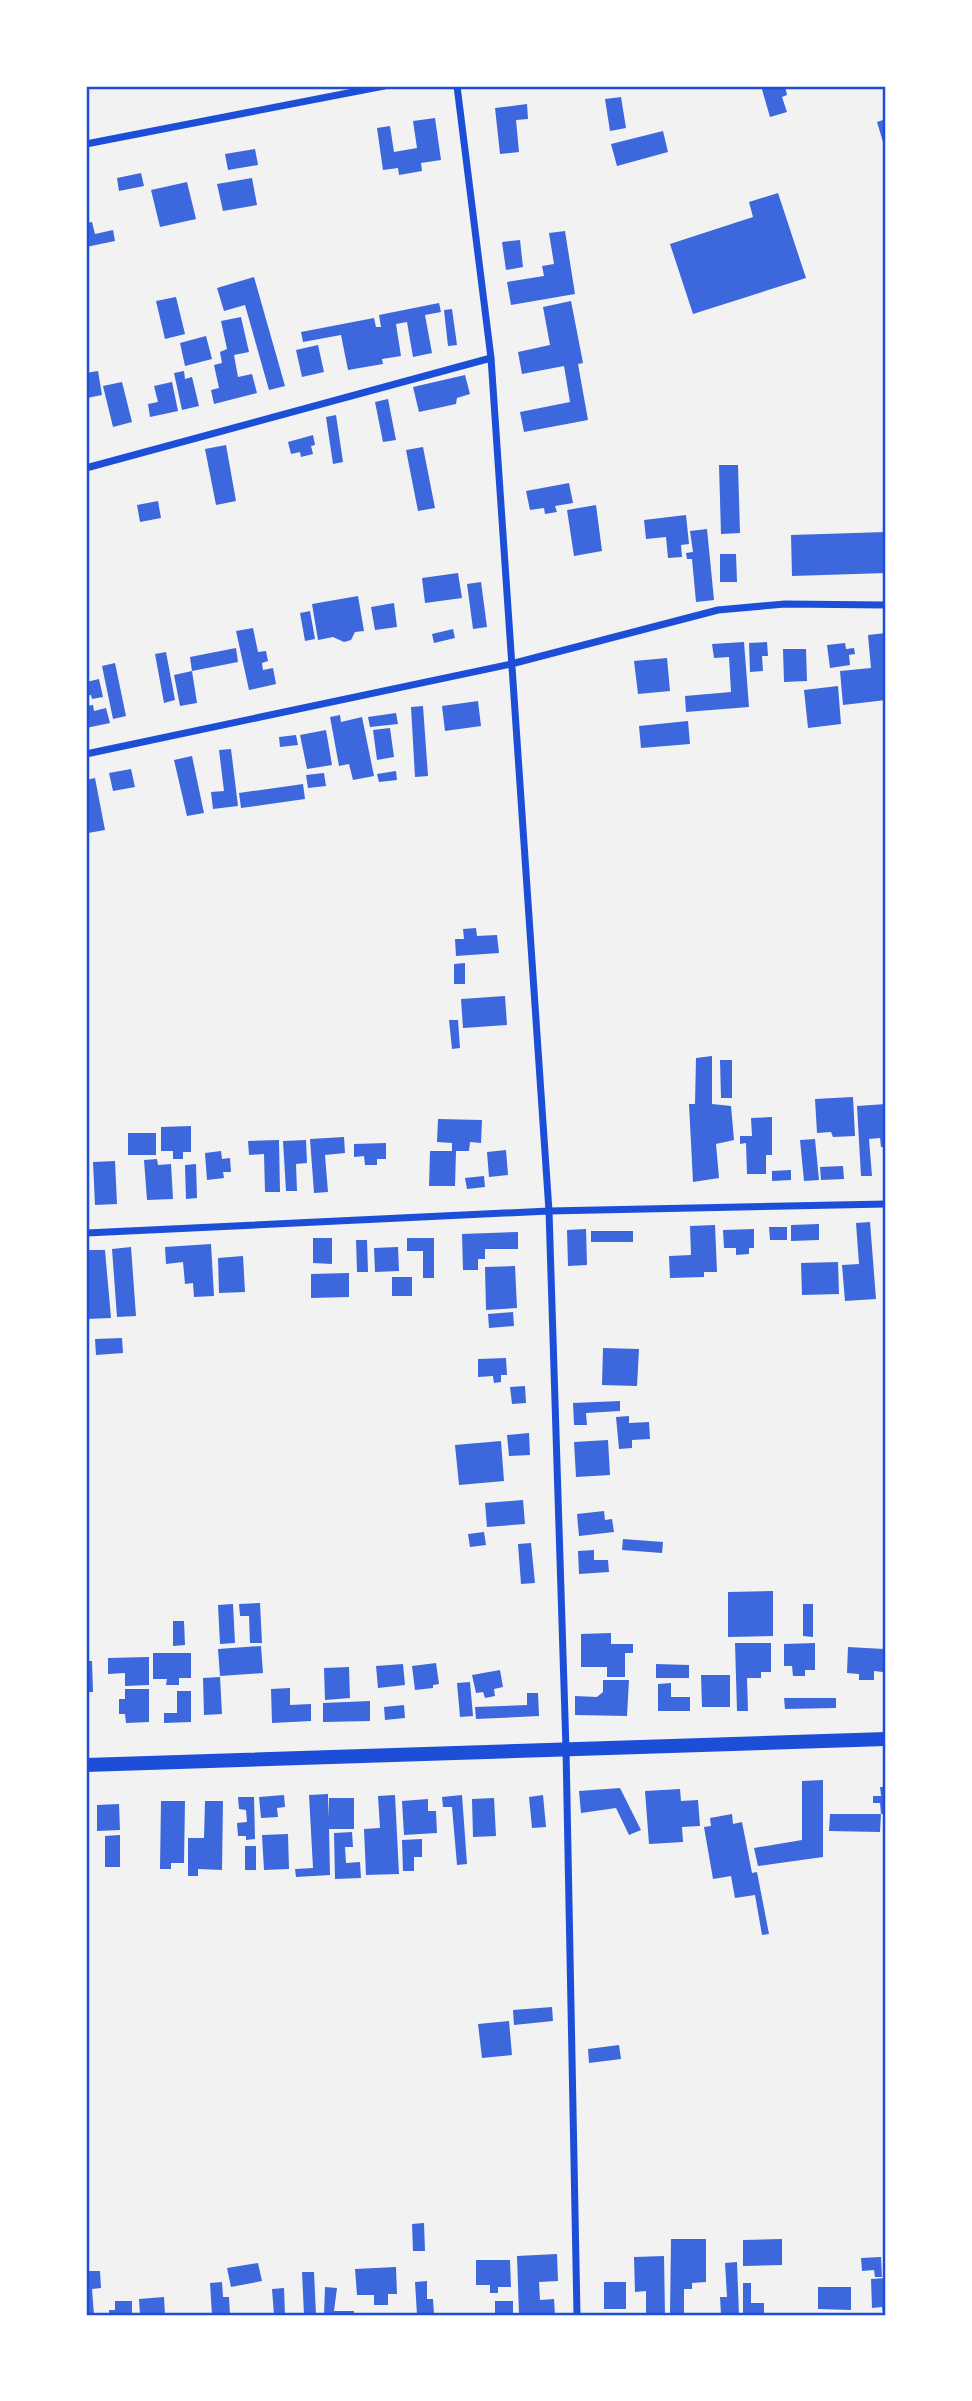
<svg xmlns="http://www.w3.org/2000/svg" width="972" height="2401" font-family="'Fira Sans Condensed',sans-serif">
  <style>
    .building { fill: #3d67dc }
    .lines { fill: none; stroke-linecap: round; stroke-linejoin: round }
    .minor { stroke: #1d4ed8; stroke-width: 7 }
    .secondary { stroke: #1d4ed8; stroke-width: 14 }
    .neatline { fill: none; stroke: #1d4ed8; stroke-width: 2.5 }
  </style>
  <rect width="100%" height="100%" fill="#f2f2f2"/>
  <path class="building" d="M761 86H785L787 95 782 97 787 112 770 117Z
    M621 97 626 128 610 131 605 99Z
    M527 104 528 119 516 120 519 152 500 154 495 108Z
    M435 118 441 160 421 163 422 171 399 175 398 168 383 170 377 128 390 126 394 152 417 148 413 121Z
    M886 119V152L877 122Z
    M663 131 668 152 617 166 611 144Z
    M255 149 258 165 228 170 225 154Z
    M141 173 144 186 119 191 117 178Z
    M252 178 257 205 223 211 217 184Z
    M187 182 196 219 160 227 151 190Z
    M778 193 806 278 693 314 670 244 753 217 749 202Z
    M92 222 95 234 113 230 115 241 86 247V223Z
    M565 231 575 294 511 305 507 282 544 276 542 266 554 264 549 233Z
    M520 240 523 267 506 270 502 242Z
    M254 277 285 386 269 390 245 305 224 311 217 288Z
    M176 297 185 334 165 339 156 301Z
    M571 301 583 363 578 364 588 420 524 432 520 412 570 402 564 366 522 374 518 352 550 345 543 307Z
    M439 303 441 312 425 315 432 353 413 357 407 322 396 324 401 356 382 359 383 364 348 370 341 335 303 342 301 332 374 318 376 327H381L379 315Z
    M452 309 457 345 448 346 444 310Z
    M241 317 249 352 234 355 238 377 252 374 257 393 214 404 211 390 219 388 214 365 222 363 220 352 227 349 221 321Z
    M206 336 212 359 185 366 180 343Z
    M318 345 324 372 302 377 296 350Z
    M98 371 102 395 87 398 89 407 86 408V373Z
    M184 371 185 379 192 377 199 406 182 410 174 373Z
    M465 375 470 394 457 398 456 404 419 412 413 387Z
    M122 382 132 422 113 427 103 386Z
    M172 382 178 411 150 417 148 404 158 402 154 386Z
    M388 399 396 440 383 442 375 402Z
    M336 415 343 462 333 464 326 417Z
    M313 435 315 445 311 446 313 454 301 457 300 452 291 454 288 442Z
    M226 445 236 501 216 505 205 449Z
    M423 447 435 508 418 511 406 450Z
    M719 465H738L740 533 721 534Z
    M569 483 573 503 555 506 557 512 545 514 544 508 530 510 526 491Z
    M158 501 161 518 140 522 137 505Z
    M596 505 602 551 574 556 567 510Z
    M686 515 689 544 681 545 682 557 668 558 666 537 646 539 644 520Z
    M707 529 714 600 696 602 692 559H687L686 553 693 552 690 531Z
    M886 532V573L792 576 791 535Z
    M720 554H736L737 582H720Z
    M458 573 462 598 425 603 422 578Z
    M481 582 487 627 473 629 467 584Z
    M358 596 364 631 355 632 351 640 344 642 333 637 318 640 312 604Z
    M394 603 397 627 375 630 371 607Z
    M310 611 315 639 305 641 300 613Z
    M253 628 258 652 266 651 268 661 262 663 263 670 273 668 276 684 249 690 236 631Z
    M453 629 455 638 434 643 432 634Z
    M886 633V700L843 705 840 671 871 668 868 635Z
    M744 642 749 707 686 712 685 696 731 692 729 657 714 658 712 644Z
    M767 642 768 656H762L763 671 750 672 749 643Z
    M845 643 846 649 854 648 855 654 849 655 850 665 830 668 827 645Z
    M236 648 238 662 192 671 190 657Z
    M783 649H806L807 681 784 682Z
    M166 652 175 700 164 703 155 654Z
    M667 658 670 691 638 694 634 661Z
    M115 663 126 716 113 719 102 666Z
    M192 671 197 703 180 706 174 675Z
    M99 679 103 697 92 699 91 695 86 696V682Z
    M838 686 841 724 808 728 804 690Z
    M478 701 481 726 445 731 442 706Z
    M93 705 94 711 106 708 110 723 86 728V706Z
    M423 706 428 776 415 777 411 707Z
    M396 713 398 724 370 727 368 717Z
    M340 715 341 722 362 717 374 776 353 780 349 764 339 766 330 717Z
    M688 721 690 744 641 748 639 726Z
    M390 728 394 757 377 760 373 730Z
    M326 730 332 765 307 769 300 735Z
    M296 735 298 745 280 747 279 737Z
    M231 749 238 806 213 809 211 792 224 791 219 750Z
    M192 756 204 813 187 816 174 760Z
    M131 769 135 787 113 791 109 773Z
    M396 771 397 780 379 782 377 774Z
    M324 773 326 786 308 788 306 775Z
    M95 778 105 830 88 833 86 780Z
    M303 784 305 799 241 808 239 793Z
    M476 928 477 936 497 935 499 953 456 956 455 939H464L463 929Z
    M465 963V984H454V964Z
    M505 996 507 1025 463 1028 461 999Z
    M449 1020H458L460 1048 452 1049Z
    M712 1056V1104L731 1106 734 1140 716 1144 719 1178 693 1182 689 1104H695L696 1058Z
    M720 1060H732V1098H721Z
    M853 1097 855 1136 833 1137 831 1132 817 1133 815 1099Z
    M886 1104V1147H881L880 1138 869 1139 872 1176H861L857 1106Z
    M772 1117V1155H766V1174H747L746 1143 740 1144V1136H752L751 1118Z
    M438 1119 482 1120 481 1143 470 1142 469 1151H456L455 1186H429L430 1151H452V1143L437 1142Z
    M191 1126V1152H183V1159H173V1151H161V1127Z
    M128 1133H156V1155H128Z
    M344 1137 345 1153 325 1155 328 1192 314 1193 310 1139Z
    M815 1139 819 1180 804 1181 800 1140Z
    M279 1140 280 1192H265L264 1154 249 1155 248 1141Z
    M306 1140 307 1163 296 1164 297 1191H286L283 1141Z
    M386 1143V1159H377V1165H365L364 1156 354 1157V1144Z
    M506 1150 508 1175 489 1177 487 1152Z
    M221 1151 222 1159 230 1158 231 1172H223L224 1178 207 1180 205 1153Z
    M157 1159 158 1165 171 1164 173 1199 147 1200 144 1160Z
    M115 1161 117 1204 95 1205 93 1162Z
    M196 1164 197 1198 186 1199 185 1165Z
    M843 1166 844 1179 821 1180 820 1167Z
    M791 1170V1180L772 1181V1171Z
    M484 1176 485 1187 467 1189 465 1178Z
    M870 1222 876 1299 845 1301 842 1265 859 1264 856 1223Z
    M819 1224V1240L791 1241V1225Z
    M715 1225 717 1272H704V1277L670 1278 669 1256 691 1255 690 1226Z
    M769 1227H787V1240H770Z
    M586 1229 587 1265 568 1266 567 1230Z
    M754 1229V1248H749V1254L736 1255V1248H724L723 1230Z
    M591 1231H633V1242H591Z
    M518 1232V1249H485V1259H478V1270H463L462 1234Z
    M313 1238H332V1264L313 1263Z
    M407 1238H434V1278H423V1251H407Z
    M356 1240H367L368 1272H357Z
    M211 1244 214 1296 194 1297 193 1283 185 1284 183 1262 166 1264 165 1247Z
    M131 1247 136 1316 117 1317 112 1249Z
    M398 1247 399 1271 375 1272 374 1248Z
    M86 1250H105L111 1318 86 1319Z
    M243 1256 245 1292 219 1293 218 1258Z
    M838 1262 839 1294 802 1295 801 1263Z
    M515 1266 517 1308 486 1310 485 1267Z
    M349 1273V1297L311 1298V1274Z
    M392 1277H412V1296H392Z
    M513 1312 514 1326 489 1328 488 1314Z
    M122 1338 123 1353 96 1355 95 1339Z
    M603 1348 639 1349 637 1386 602 1385Z
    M506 1358 507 1375H501V1382L494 1383 493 1376 478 1377V1359Z
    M525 1386 526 1403 512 1404 510 1387Z
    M620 1401V1411L586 1413 587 1425H574L573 1403Z
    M629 1416V1423L649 1422 650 1439 632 1440V1448L619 1449 616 1417Z
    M529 1433 530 1455 509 1456 507 1435Z
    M608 1440 610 1475 576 1477 574 1442Z
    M501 1441 504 1481 459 1485 455 1445Z
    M523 1500 525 1524 487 1527 485 1503Z
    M604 1511 605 1520 612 1519 614 1532 579 1536 577 1514Z
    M484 1532 486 1545 470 1547 468 1534Z
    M623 1539 663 1542 662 1553 622 1550Z
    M531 1543 535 1583 521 1584 518 1544Z
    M594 1550V1560H608L609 1572 579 1574 578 1551Z
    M773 1591V1636L728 1637V1592Z
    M260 1603 262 1643H250L249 1616H240L239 1604Z
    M233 1604 235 1643 220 1644 218 1605Z
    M803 1604H813V1637L803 1636Z
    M173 1621H184L185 1645 173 1646Z
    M611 1633V1644H633V1653H625V1677H607V1667H581V1634Z
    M735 1643H771V1672H761V1678H747L748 1711H737Z
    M815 1643V1670H805V1676H793L792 1666H784V1644Z
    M261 1646 263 1673 220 1676 218 1649Z
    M848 1647 884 1649 883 1672 874 1671V1680H859V1674L847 1673Z
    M153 1653H191V1678H179V1685H166L167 1679H153Z
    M149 1657V1685L125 1686V1673L108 1674V1658Z
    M86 1661H92L93 1692H86Z
    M436 1663 439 1684 433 1685V1688L415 1690 412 1666Z
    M403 1664 405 1685 378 1688 376 1666Z
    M656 1664 689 1665V1678H656Z
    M349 1667 350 1698 325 1700 324 1668Z
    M500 1670 503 1687 494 1689 495 1696 485 1698 483 1692 476 1693 472 1675Z
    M701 1675H730V1707H702Z
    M220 1677 222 1714 204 1715 203 1678Z
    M603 1680H629L627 1716 575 1715V1696L597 1697 603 1692Z
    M470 1682 473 1716 460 1717 457 1683Z
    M671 1683V1697H690V1711H658V1684Z
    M290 1688V1705L311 1704V1721L272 1723 271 1689Z
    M125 1689H149V1722L126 1723 125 1714H119V1699H125Z
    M177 1691H191V1722L164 1723V1713H177Z
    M527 1693H538L539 1716 476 1719 475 1707 527 1705Z
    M784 1698H836V1708L785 1709Z
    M370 1701V1721L323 1722V1703Z
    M404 1705 405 1718 385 1720 384 1707Z
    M823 1780V1857L758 1866 754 1848 802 1840V1781Z
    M880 1787H886V1814H881L880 1803H873V1796H881Z
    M620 1788 641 1830 629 1835 616 1808 581 1813 579 1791Z
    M680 1789 681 1801 698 1800 700 1826 682 1827 683 1842 649 1844 645 1791Z
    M328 1794V1818L329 1798H354V1829H329L330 1875 296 1877 295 1869 313 1868 309 1795Z
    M284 1795 285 1807 277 1808 278 1817 261 1818 259 1797Z
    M395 1795 399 1874 366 1875 364 1829 380 1828 378 1796Z
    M462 1795 467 1864 457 1865 452 1807H443L442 1797Z
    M543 1795 546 1827 532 1828 529 1797Z
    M238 1797H254L255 1839 246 1840V1836H238L237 1823 247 1822 246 1810 239 1809Z
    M494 1798 496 1836 473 1837 472 1799Z
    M428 1799V1811H436L437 1833 404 1835 402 1801Z
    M161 1801H185L184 1863H171V1869H160Z
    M205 1801H223L222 1870 198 1869V1876H188V1838H204Z
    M119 1804 120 1830 97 1831V1805Z
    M732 1814 733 1824 742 1822 752 1873 757 1872 769 1934 762 1935 755 1895 735 1898 731 1876 713 1879 704 1827 711 1826 710 1818Z
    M830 1814H881L880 1832 829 1831Z
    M352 1832 353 1847H345L346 1863 360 1862 361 1878 335 1879 334 1833Z
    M288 1834 289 1869 264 1870 262 1835Z
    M120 1835V1867H105V1836Z
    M422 1839V1857H414V1871H403L402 1840Z
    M245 1846H256V1870H245Z
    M552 2007 553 2021 514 2025 513 2010Z
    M509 2021 512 2055 482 2058 478 2024Z
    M619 2045 621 2059 589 2063 588 2049Z
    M424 2223 425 2251H413L412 2224Z
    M671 2239H706V2282L692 2283V2289H684V2314H670Z
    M782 2239V2265L743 2266V2240Z
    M557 2254 558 2281 539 2282 540 2300 554 2299 555 2315H519L517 2256Z
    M664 2256 665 2315H646V2291L635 2292 634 2257Z
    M881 2257 882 2277H875L874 2270 862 2271 861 2258Z
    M476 2260H510L511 2287H498V2293H490V2285H476Z
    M737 2262 739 2315H721L720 2297H727L725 2263Z
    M258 2263 262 2281 231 2287 227 2268Z
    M396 2267 397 2294H388V2305H374V2295H357L355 2269Z
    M86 2271H100L101 2288 92 2289 94 2315H86Z
    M302 2272H314L316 2315H304Z
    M886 2278V2314L883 2315 882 2307 872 2308 871 2279Z
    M427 2281V2299H433L434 2315H417L415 2282Z
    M222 2282 223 2297H229L230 2315H212L210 2283Z
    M604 2282H626V2309H604Z
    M743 2283H751V2303H764V2315H743Z
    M325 2287 337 2288 334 2311H354V2315H324Z
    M818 2287H851V2310L818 2309Z
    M284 2288 285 2315H274L272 2289Z
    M164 2297 165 2315H140L139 2299Z
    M115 2301H132V2315H109V2310H115Z
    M495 2301H513V2315H495Z"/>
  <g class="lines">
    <path class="minor" d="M457 86 491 358 549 1211 566 1749 577 2315
      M86 144 384 86
      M86 468 491 358
      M86 754 511 664 718 610 785 604 886 605
      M86 1233 549 1211 886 1204"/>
    <path class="secondary" d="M86 1765 886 1739"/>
  </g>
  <rect width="972" height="2401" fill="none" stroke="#ffffff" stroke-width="175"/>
  <rect x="88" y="88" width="796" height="2226" class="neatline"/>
</svg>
